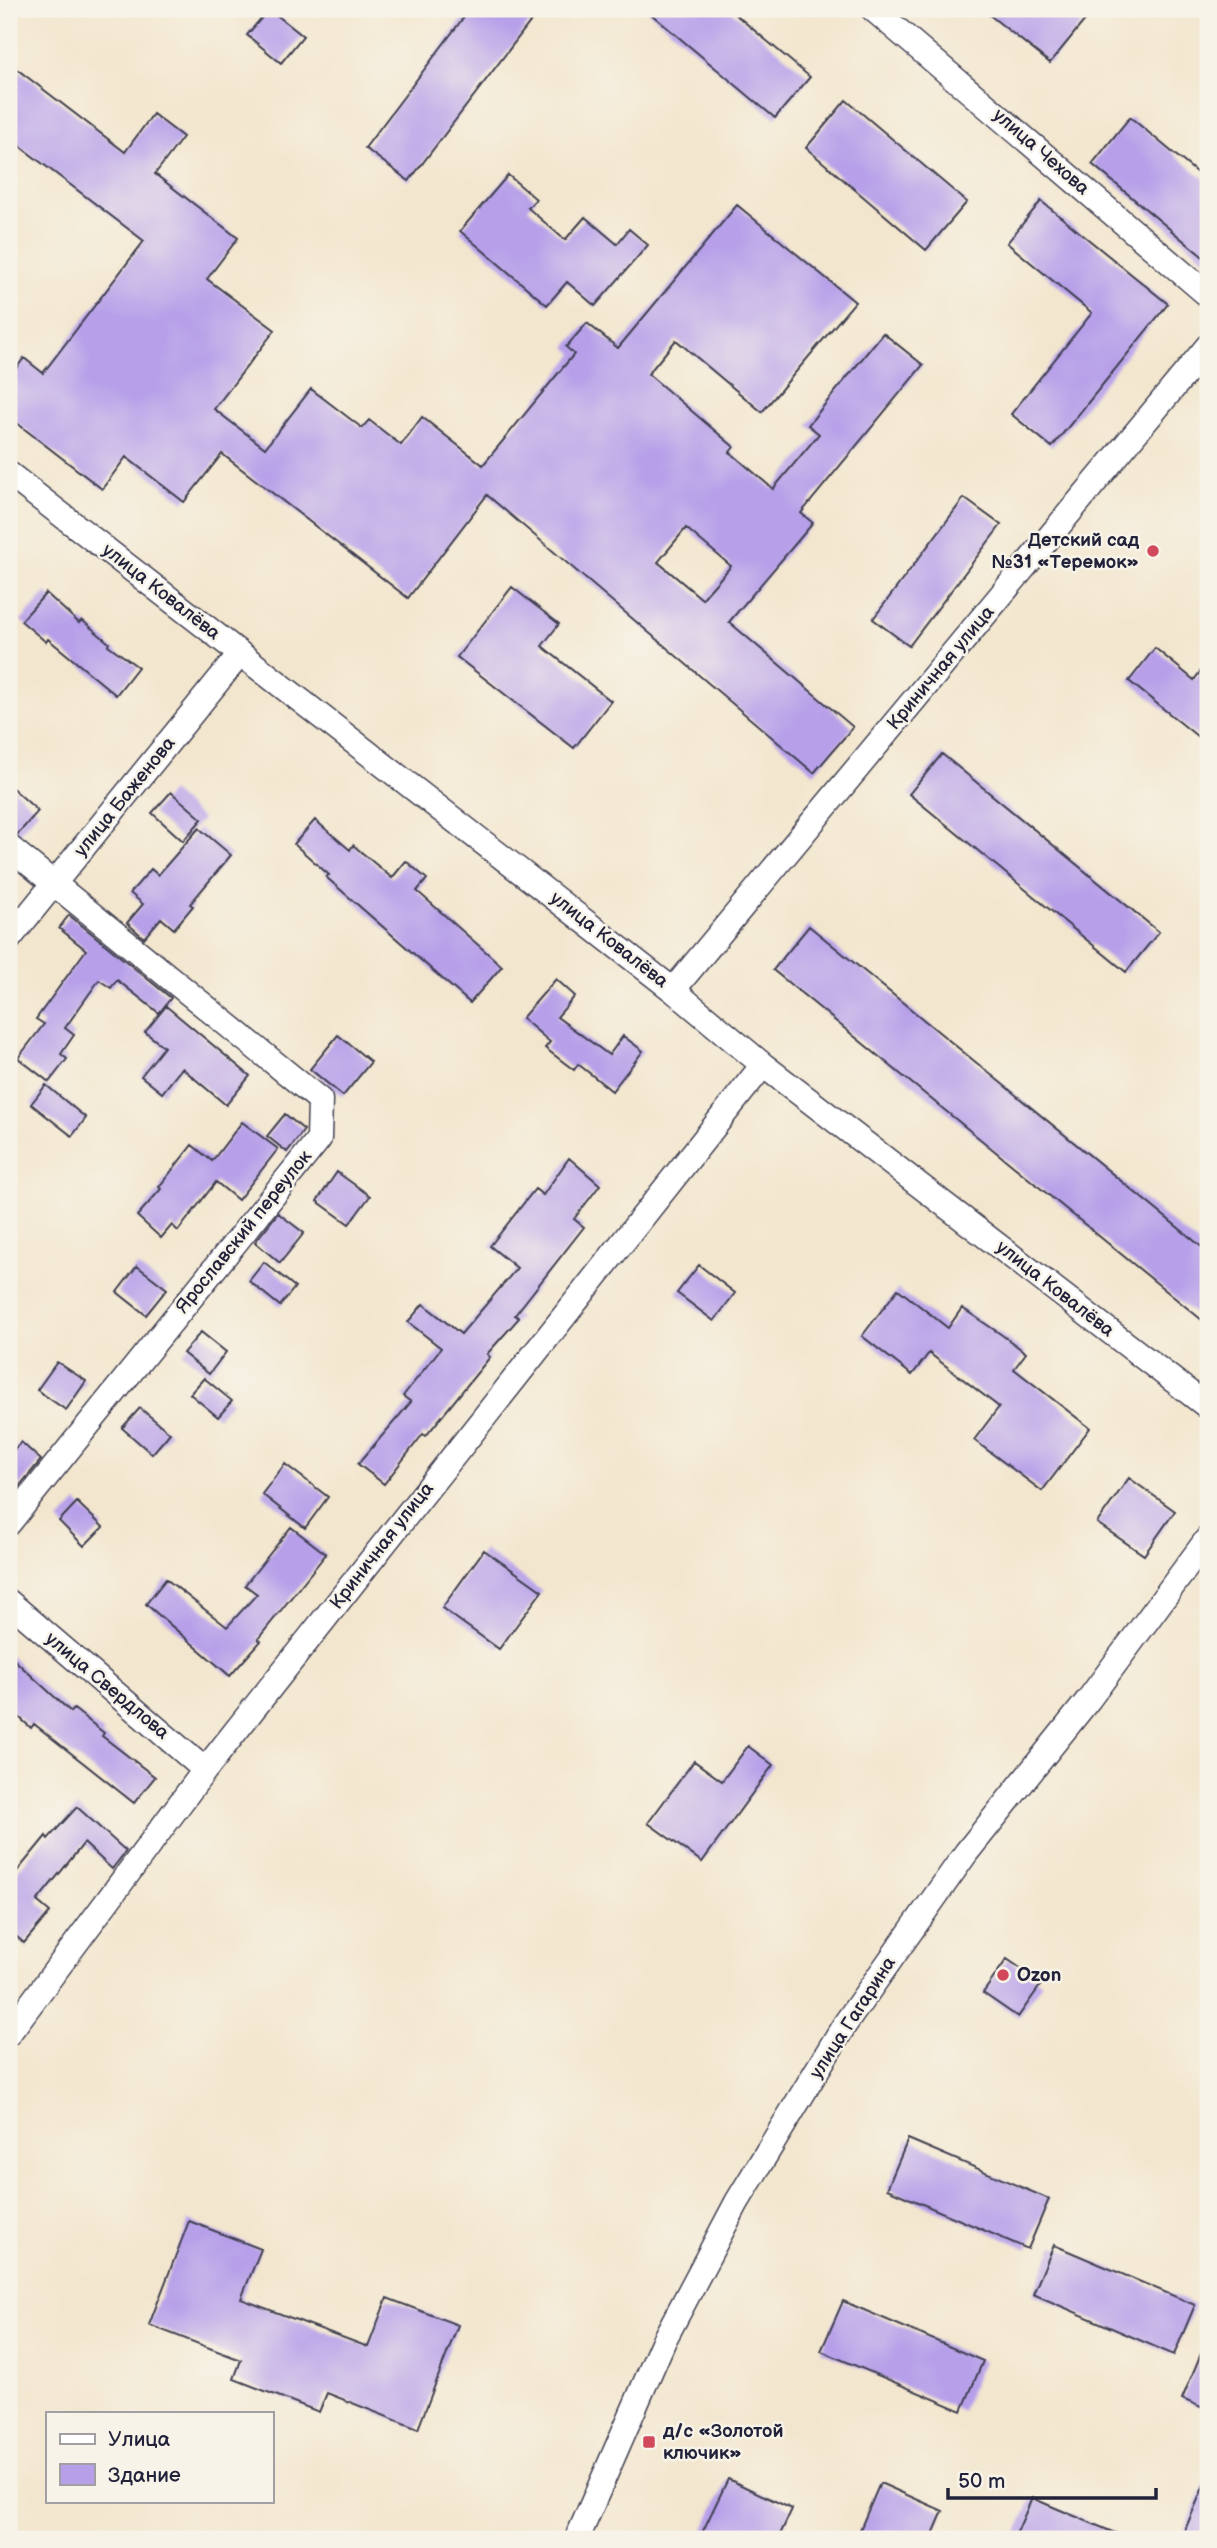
<svg xmlns="http://www.w3.org/2000/svg" width="1217" height="2548" font-family="'Balsamiq Sans',sans-serif">
  <style>
    .building { fill: #b7a0e9; fill-rule: evenodd }
    .lines { fill: none; stroke-linecap: round; stroke-linejoin: round }
    .street-casing { stroke: #413f51; stroke-width: 27 }
    .street { stroke: #fff; stroke-width: 24 }
    .poi-dot { fill: #d1495b; stroke: #f7f3e8; stroke-width: 2.5 }
    .labels { text-anchor: middle; dominant-baseline: central; stroke-width: 5; stroke-linejoin: round; paint-order: stroke }
    .street-label { font-size: 19px; fill: #22223b; stroke: #f7f3e8 }
    .poi-label { font-size: 19px; font-weight: bold; fill: #22223b; stroke: #f7f3e8; text-anchor: start }
  </style>
  <rect width="100%" height="100%" fill="#f7f3e8"/>
  <filter id="ink" filterUnits="userSpaceOnUse"><feTurbulence type="fractalNoise" baseFrequency=".0143" numOctaves="2"/><feDisplacementMap in="SourceGraphic" scale="14" xChannelSelector="R" yChannelSelector="G"/><feConvolveMatrix kernelMatrix="1 2 1 2 8 2 1 2 1" color-interpolation-filters="sRGB"/></filter>
  <filter id="wash" filterUnits="userSpaceOnUse"><feTurbulence type="fractalNoise" baseFrequency=".00686" numOctaves="4" result="noise"/><feDisplacementMap in="SourceGraphic" scale="28" xChannelSelector="R" yChannelSelector="G"/><feGaussianBlur stdDeviation="1.57" result="paint"/><feColorMatrix in="noise" values="0 0 0 0 0 0 0 0 0 0 0 0 0 0 0 0 0 1.4 0 .05"/><feComposite in="paint" operator="in"/></filter>
  <g filter="url(#wash)">
    <rect width="100%" height="100%" fill="#f3e6ce"/>
    <g id="blocks">
      <path class="building" d="M269 9 303 36 281 63 247 35Z
        M470 9H540L409 181 365 148Z
        M645 9H729L810 77 775 118Z
        M982 9H1094L1050 63Z
        M9 63 125 152 153 114 183 137 155 174 238 238 207 279 275 330 214 409 265 448 311 389 362 428 369 420 401 445 422 417 483 465 574 354 566 347 587 323 618 348 737 205 855 302 762 412 676 340 648 374 734 447 730 452 773 489 819 434 808 425 883 333 923 365 801 513 813 523 729 622 853 727 814 773 487 495 408 598 222 454 184 502 126 457 102 489 9 417V378L24 358 43 373 144 241 9 138ZM686 528 731 566 702 599 658 562Z
        M846 100 967 202 926 250 806 148Z
        M1130 117 1208 182V261L1092 164Z
        M508 175 536 199 528 208 565 240 585 217 617 244 629 229 648 245 595 306 567 282 547 305 460 231Z
        M1041 201 1168 304 1052 447 1011 414 1092 313 1007 243Z
        M964 498 1001 525 909 646 873 619Z
        M512 587 559 624 542 646 611 701 574 748 457 657Z
        M46 593 79 623 82 620 109 643 108 645 138 667 116 695 48 639 46 642 21 621Z
        M1155 648 1194 680 1208 661V745L1129 681Z
        M942 754 1159 932 1126 972 909 794Z
        M9 785 38 811 17 835 9 832Z
        M171 792 202 819 183 841 152 813Z
        M315 820 350 850 353 845 392 878 406 861 427 879 417 891 502 966 470 1003 326 877 329 875 294 844Z
        M199 828 231 855 190 904 193 906 174 929 161 918 144 938 127 923 143 904 130 893 151 869 158 875Z
        M69 915 171 998 159 1013 117 980 111 988 99 980 65 1028 74 1035 61 1054 67 1059 49 1082 18 1058 44 1024 36 1019 86 950 59 928Z
        M809 926 1208 1252V1325L773 970Z
        M556 979 575 996 557 1017 609 1055 623 1036 643 1051 612 1091 578 1064 574 1070 545 1048 550 1042 522 1018Z
        M166 1006 250 1076 226 1105 182 1068 162 1093 141 1076 164 1047 145 1032Z
        M338 1035 371 1062 343 1096 310 1069Z
        M46 1085 86 1118 72 1136 31 1104Z
        M285 1114 304 1130 287 1152 267 1136Z
        M242 1122 278 1149 238 1200 216 1182 178 1231 172 1225 161 1238 137 1216 161 1189 159 1187 192 1145 212 1161Z
        M569 1158 600 1185 574 1219 584 1227 515 1315 519 1318 487 1354 490 1357 426 1436 423 1434 384 1484 358 1464 411 1402 403 1396 441 1348 408 1322 423 1304 461 1334 517 1268 490 1246 535 1189 543 1195Z
        M337 1172 370 1196 349 1224 317 1201Z
        M278 1213 304 1233 280 1263 255 1242Z
        M264 1262 295 1287 280 1306 249 1281Z
        M699 1265 735 1293 714 1321 677 1293Z
        M137 1266 167 1289 146 1315 117 1292Z
        M898 1289 948 1328 962 1308 1002 1335 1026 1353 1014 1369 1090 1428 1042 1491 974 1440 999 1407 929 1353 912 1375 862 1336Z
        M201 1332 226 1352 209 1374 183 1353Z
        M57 1362 86 1381 66 1410 37 1390Z
        M204 1378 232 1401 218 1417 190 1394Z
        M140 1408 170 1433 152 1454 122 1428Z
        M21 1442 41 1460 18 1488 9 1480V1455Z
        M285 1464 328 1497 305 1528 262 1494Z
        M1129 1478 1175 1511 1144 1555 1097 1523Z
        M77 1502 103 1527 84 1546 59 1521Z
        M291 1527 326 1554 258 1639 261 1641 230 1676 146 1604 166 1579 227 1627 257 1594 245 1585Z
        M484 1550 542 1591 499 1649 442 1608Z
        M9 1655 71 1712 74 1709 104 1733 102 1736 155 1777 134 1803 34 1724 31 1728 9 1708Z
        M748 1746 773 1765 702 1862 648 1823 694 1761 722 1781Z
        M77 1807 126 1851 112 1869 84 1843 37 1901 50 1912 24 1943 9 1930V1881L46 1836 48 1839Z
        M1007 1959 1042 1983 1018 2017 983 1993Z
        M908 2139 1049 2199 1028 2249 887 2189Z
        M189 2221 261 2249 241 2299 368 2347 387 2298 458 2325 418 2429 327 2393 319 2412 234 2379 241 2360 149 2325Z
        M1054 2245 1195 2305 1174 2355 1033 2294Z
        M843 2301 983 2361 962 2411 821 2351Z
        M1208 2337V2410L1182 2399Z
        M1208 2476V2539H1181Z
        M728 2479 792 2509 778 2539H699Z
        M880 2483 943 2511 931 2539H856Z
        M1032 2498 1129 2539H1014Z"/>
    </g>
  </g>
  <g filter="url(#ink)">
    <use href="#blocks" fill-opacity="0" stroke="#413f51" stroke-width="2"/>
    <g class="lines">
      <g class="street-casing">
        <path id="street" d="M873 9 1208 295
          M9 474 673 990 763 1065 1208 1407
          M9 847 320 1100 319 1139 9 1523
          M9 939 240 654
          M673 990 1208 346
          M9 1602 205 1770
          M9 2033 205 1770 763 1065
          M577 2539 664 2340 737 2202 845 2024 966 1853 1089 1699 1208 1538"/>
      </g>
      <use href="#street" class="street"/>
    </g>
  </g>
  <g class="poi-dot">
    <circle cx="1153" cy="551" r="7"/>
    <circle cx="1003" cy="1975" r="7"/>
    <rect x="642" y="2435" width="14" height="14" rx="3.5"/>
  </g>
  <g class="labels">
    <g class="street-label">
      <text transform="translate(1041 152) rotate(41)">улица Чехова</text>
      <text transform="translate(161 592) rotate(38)">улица Ковалёва</text>
      <text transform="translate(941 668) rotate(-50)">Криничная улица</text>
      <text transform="translate(125 797) rotate(-51)">улица Баженова</text>
      <text transform="translate(609 940) rotate(38)">улица Ковалёва</text>
      <text transform="translate(244 1232) rotate(-51)">Ярославский переулок</text>
      <text transform="translate(1055 1289) rotate(38)">улица Ковалёва</text>
      <text transform="translate(382 1546) rotate(-52)">Криничная улица</text>
      <text transform="translate(107 1686) rotate(40)">улица Свердлова</text>
      <text transform="translate(853 2018) rotate(-57)">улица Гагарина</text>
    </g>
    <g class="poi-label">
      <text x="1139" y="540" text-anchor="end">Детский сад<tspan x="1139" dy="22">№31 «Теремок»</tspan></text>
      <text x="1017" y="1975">Ozon</text>
      <text x="663" y="2431">д/с «Золотой<tspan x="663" dy="22">ключик»</tspan></text>
    </g>
  </g>
  <rect width="1217" height="2548" fill="none" stroke="#f7f3e8" stroke-width="35"/>
  <rect x="46" y="2412" width="228" height="91" fill="#f7f3e8" stroke="#a29fa3" stroke-width="2"/>
  <rect x="60" y="2434" width="35" height="10" fill="#ffffff" stroke="#a29fa3" stroke-width="2"/>
  <text x="108" y="2446" font-size="21" fill="#22223b">Улица</text>
  <rect x="60" y="2464" width="35" height="21" fill="#b7a0e9" stroke="#a29fa3" stroke-width="2"/>
  <text x="108" y="2482" font-size="21" fill="#22223b">Здание</text>
  <path d="M948 2488v10h208v-10" fill="none" stroke="#22223b" stroke-width="3.5"/>
  <text x="958" y="2488" font-size="21" fill="#22223b" stroke="#f7f3e8" stroke-width="5" paint-order="stroke">50 m</text>
</svg>
